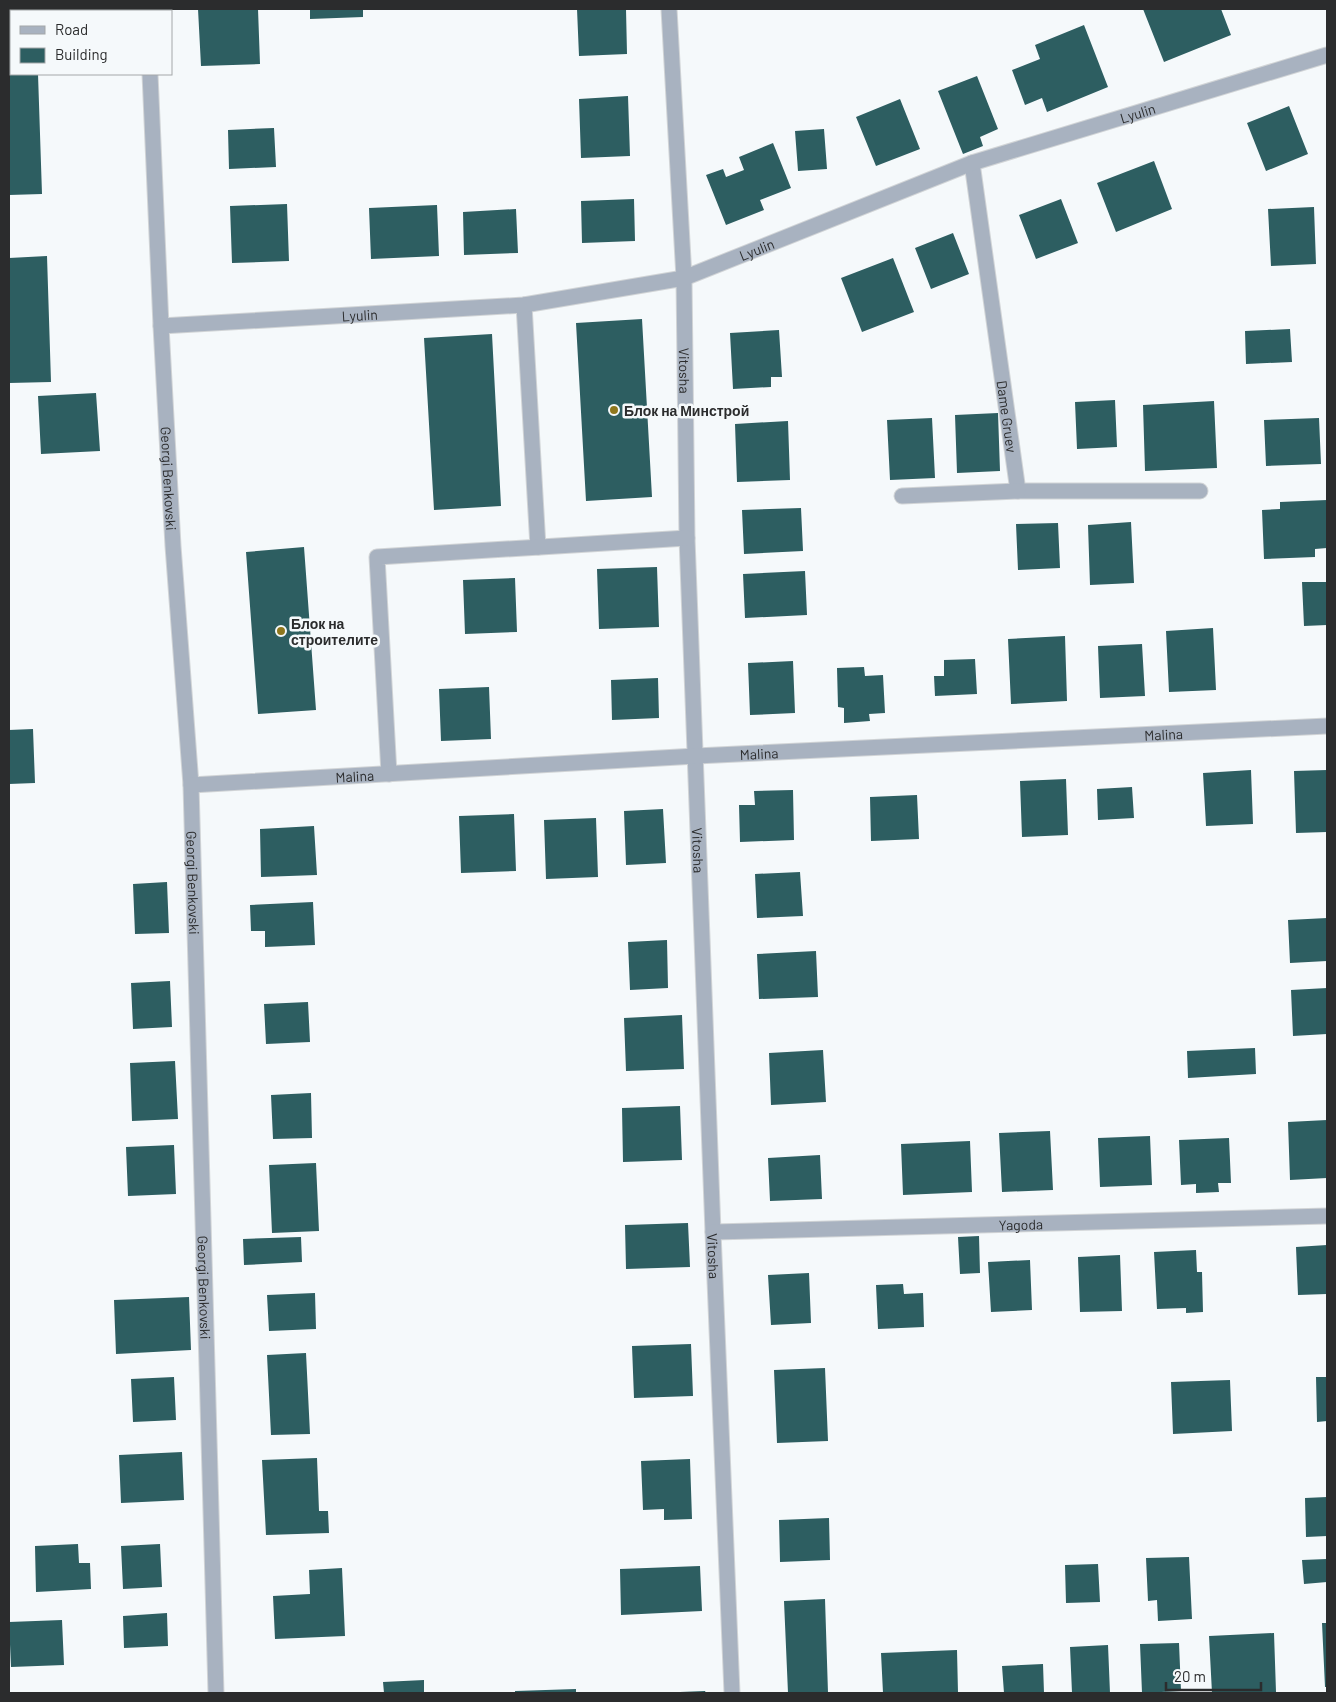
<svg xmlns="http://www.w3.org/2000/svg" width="1336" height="1702" font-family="Barlow,sans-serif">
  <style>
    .building { fill: #2d5e61 }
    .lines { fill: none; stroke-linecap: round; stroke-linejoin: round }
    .street-casing { stroke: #d1d4d6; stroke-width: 17 }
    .street { stroke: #a8b2c0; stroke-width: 15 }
    .poi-dot { fill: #8e771d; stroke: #f5f9fb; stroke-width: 2 }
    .labels { text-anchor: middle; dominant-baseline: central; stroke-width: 5; stroke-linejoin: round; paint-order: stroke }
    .street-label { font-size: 14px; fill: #2b2c2d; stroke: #f5f9fb }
    .poi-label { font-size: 14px; font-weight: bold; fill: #2b2c2d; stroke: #f5f9fb; text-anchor: start }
  </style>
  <rect width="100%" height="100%" fill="#f5f9fb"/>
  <path class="building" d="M9 9H36L37 11H11V74H38L42 194 9 195Z
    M198 9H258L260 64 201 66Z
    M310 9H363V17L310 19Z
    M577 9H626L627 54 579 56Z
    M1143 9H1221L1231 35 1164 62Z
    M1084 25 1108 87 1047 112 1042 98 1025 105 1012 70 1040 59 1035 45Z
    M977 76 998 129 980 137 983 146 963 154 938 91Z
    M628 96 630 156 581 158 579 99Z
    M900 99 920 149 876 166 856 117Z
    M1289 106 1308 154 1266 171 1247 123Z
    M274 128 276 167 229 169 228 130Z
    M824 129 827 169 798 171 795 131Z
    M773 143 791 188 760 200 764 210 726 225 706 175 723 169 726 177 744 170 739 157Z
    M1154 161 1172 209 1116 232 1097 183Z
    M634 199 635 241 582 243 581 201Z
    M1061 199 1078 243 1036 259 1019 215Z
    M287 204 289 261 232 263 230 206Z
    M437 205 439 256 371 259 369 208Z
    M1314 207 1316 264 1271 266 1268 209Z
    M516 209 518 253 464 255 463 212Z
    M953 233 969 274 931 289 915 248Z
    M47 256 51 382 9 383V258Z
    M893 258 914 312 862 332 841 278Z
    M642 319 652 497 586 501 576 323Z
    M1290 329 1292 362 1246 364 1245 331Z
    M779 330 782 377H771V387L733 389 730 333Z
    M492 334 501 506 434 510 424 338Z
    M96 393 100 451 41 454 38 396Z
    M1115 400 1117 447 1077 449 1075 402Z
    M1214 401 1217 468 1145 471 1143 405Z
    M998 413 1000 471 957 473 955 415Z
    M932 418 935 478 890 480 887 420Z
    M1319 418 1321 464 1266 466 1264 420Z
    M788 421 790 480 737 482 735 424Z
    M1327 500V548L1315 549V557L1264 559 1262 510 1280 509V502Z
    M801 508 803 551 744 554 742 510Z
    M1131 522 1134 583 1090 585 1088 525Z
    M1058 523 1060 568 1018 570 1016 524Z
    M304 547 316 710 258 714 246 552Z
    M657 567 659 627 599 629 597 569Z
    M805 571 807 615 745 618 743 574Z
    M515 578 517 632 465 634 463 580Z
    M1302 582H1327V625L1304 626Z
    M1213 628 1216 690 1169 692 1166 631Z
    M1065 636 1067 701 1011 704 1008 639Z
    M1142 644 1145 696 1100 698 1098 646Z
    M975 659 977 694 935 696 934 676H944V660Z
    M793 661 795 713 750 715 748 663Z
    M864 667 865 676 883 675 885 713 869 714 870 721 844 723V708L838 707 837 668Z
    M658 678 659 718 612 720 611 680Z
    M489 687 491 739 441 741 439 689Z
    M33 729 35 783 9 784V730Z
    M1251 770 1253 824 1206 826 1203 773Z
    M1327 770V832L1296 833 1294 771Z
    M1066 779 1068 835 1022 837 1020 781Z
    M1132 787 1134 818 1098 820 1097 789Z
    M793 790 794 840 740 842 739 805H755L754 791Z
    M917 795 919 839 871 841 870 797Z
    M663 809 666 863 626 865 624 811Z
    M514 814 516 871 461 873 459 816Z
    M596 818 598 877 546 879 544 820Z
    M314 826 317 875 261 877 260 829Z
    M800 872 803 916 757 918 755 874Z
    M167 882 169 933 135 934 133 884Z
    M313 902 315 945 265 947V931H251L250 905Z
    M1327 918V961L1290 963 1288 920Z
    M667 940 668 988 630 990 628 942Z
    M816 951 818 997 759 999 757 954Z
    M170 981 172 1027 133 1029 131 983Z
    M1327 988V1034L1293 1036 1291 990Z
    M308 1002 310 1042 266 1044 264 1004Z
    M682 1015 684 1069 626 1071 624 1018Z
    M1255 1048 1256 1074 1188 1078 1187 1051Z
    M823 1050 826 1102 771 1105 769 1053Z
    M175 1061 178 1119 132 1121 130 1063Z
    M311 1093 312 1138 273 1139 271 1095Z
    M680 1106 682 1160 623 1162 622 1108Z
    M1327 1120V1178L1290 1180 1288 1122Z
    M1050 1131 1053 1190 1002 1192 999 1133Z
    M1150 1136 1152 1185 1100 1187 1098 1138Z
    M1229 1138 1231 1183H1218L1219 1192 1196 1193V1184L1181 1185 1179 1140Z
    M970 1141 972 1192 903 1195 901 1144Z
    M174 1145 176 1194 128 1196 126 1147Z
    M820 1155 822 1199 770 1201 768 1158Z
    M316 1163 319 1231 272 1233 269 1165Z
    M688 1223 690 1267 626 1269 625 1225Z
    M979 1236 980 1273 960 1274 958 1237Z
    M301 1237 302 1262 244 1265 243 1239Z
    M1327 1245V1294L1298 1295 1296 1247Z
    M1196 1250 1197 1272H1202L1203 1312 1186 1313V1308L1157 1309 1154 1252Z
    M1120 1255 1122 1311 1080 1312 1078 1257Z
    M1030 1260 1032 1310 991 1312 988 1262Z
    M809 1273 811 1323 771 1325 768 1275Z
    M903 1284 904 1294 923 1293 924 1327 878 1329 876 1285Z
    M315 1293 316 1329 269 1331 267 1295Z
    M189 1297 191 1350 116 1354 114 1300Z
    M691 1344 693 1396 634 1398 632 1346Z
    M306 1353 310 1434 271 1435 267 1355Z
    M825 1368 828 1441 777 1443 774 1370Z
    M174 1377 176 1420 133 1422 131 1379Z
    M1316 1377H1327V1421L1317 1422Z
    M1230 1380 1232 1431 1173 1434 1171 1382Z
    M182 1452 184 1500 121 1503 119 1455Z
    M317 1458 319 1511H328L329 1533 266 1535 262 1460Z
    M690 1459 692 1519 664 1520V1509L643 1510 641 1461Z
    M1327 1497V1536L1306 1537 1305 1498Z
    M829 1518 830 1560 780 1562 779 1520Z
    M78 1544 79 1563H90L91 1589 36 1592 35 1546Z
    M160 1544 162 1587 123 1589 121 1546Z
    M1189 1557 1192 1619 1158 1621 1157 1600 1148 1601 1146 1558Z
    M1327 1559V1582L1304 1584 1302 1560Z
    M1098 1564 1100 1602 1066 1603 1065 1565Z
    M700 1566 702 1611 621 1615 620 1569Z
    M342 1568 345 1636 275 1639 273 1596 310 1594 309 1570Z
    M825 1599 828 1693H788L784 1601Z
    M167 1613 168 1646 124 1648 123 1616Z
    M62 1620 64 1665 11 1667 9 1622Z
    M1322 1623H1327V1687H1325Z
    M1274 1633 1276 1692 1212 1693 1209 1636Z
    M1179 1643 1181 1691 1142 1693 1140 1644Z
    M1108 1645 1110 1693H1072L1070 1647Z
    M957 1650 958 1693H883L881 1653Z
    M1043 1664 1044 1693H1004L1002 1666Z
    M424 1680V1693H384L383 1682Z
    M576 1689V1693H515V1691Z
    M705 1691 706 1693H680V1692Z"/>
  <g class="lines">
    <g class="street-casing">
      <g id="street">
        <path d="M147 9V11"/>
        <path id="s1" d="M669 9 684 278 687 538 713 1232 732 1693"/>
        <path id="s2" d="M150 74 161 326 173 546 191 785 216 1693"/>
        <path id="s3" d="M972 163 1018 491H1200"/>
        <path d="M524 305 538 547"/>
        <path id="s4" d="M161 326 524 305 684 278 972 163 1327 55"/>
        <path d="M902 496 1018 491"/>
        <path d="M389 774 377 557 687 538"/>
        <path id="s5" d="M191 785 696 756 1327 726"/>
        <path id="s6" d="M713 1232 1327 1216"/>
      </g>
    </g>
    <use href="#street" class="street"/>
  </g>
  <g class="poi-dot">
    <circle cx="614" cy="410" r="5"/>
    <circle cx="281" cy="631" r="5"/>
  </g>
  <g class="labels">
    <g class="street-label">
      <text stroke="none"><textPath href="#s4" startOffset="1009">Lyulin</textPath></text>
      <text stroke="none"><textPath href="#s4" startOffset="604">Lyulin</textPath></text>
      <text stroke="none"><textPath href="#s4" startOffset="199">Lyulin</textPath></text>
      <text stroke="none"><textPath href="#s1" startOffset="362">Vitosha</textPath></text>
      <text stroke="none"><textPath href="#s3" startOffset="256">Dame Gruev</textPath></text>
      <text stroke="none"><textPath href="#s2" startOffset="405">Georgi Benkovski</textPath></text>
      <text stroke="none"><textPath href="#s5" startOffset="974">Malina</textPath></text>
      <text stroke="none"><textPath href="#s5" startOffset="569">Malina</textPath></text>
      <text stroke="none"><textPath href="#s5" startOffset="164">Malina</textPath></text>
      <text stroke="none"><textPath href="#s1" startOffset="842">Vitosha</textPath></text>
      <text stroke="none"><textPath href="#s2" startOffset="810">Georgi Benkovski</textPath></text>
      <text stroke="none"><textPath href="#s6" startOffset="308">Yagoda</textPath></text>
      <text stroke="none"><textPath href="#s1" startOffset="1248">Vitosha</textPath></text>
      <text stroke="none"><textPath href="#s2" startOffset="1215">Georgi Benkovski</textPath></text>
    </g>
    <g class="poi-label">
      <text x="624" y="410">Блок на Минстрой</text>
      <text x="291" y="623">Блок на<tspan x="291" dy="16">строителите</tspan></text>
    </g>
  </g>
  <rect width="1336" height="1702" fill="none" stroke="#2b2c2d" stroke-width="20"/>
  <rect x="10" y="10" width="162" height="65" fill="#f5f9fb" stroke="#a4a7a9"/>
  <rect x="20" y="26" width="25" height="8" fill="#a8b2c0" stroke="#a4a7a9"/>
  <text x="55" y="35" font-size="15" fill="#2b2c2d">Road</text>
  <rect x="20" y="48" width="25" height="15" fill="#2d5e61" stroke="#a4a7a9"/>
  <text x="55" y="60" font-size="15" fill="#2b2c2d">Building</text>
  <path d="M1166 1682v8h95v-8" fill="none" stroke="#2b2c2d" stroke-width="2.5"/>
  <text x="1174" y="1682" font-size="15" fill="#2b2c2d" stroke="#f5f9fb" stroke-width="4" paint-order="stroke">20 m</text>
</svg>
